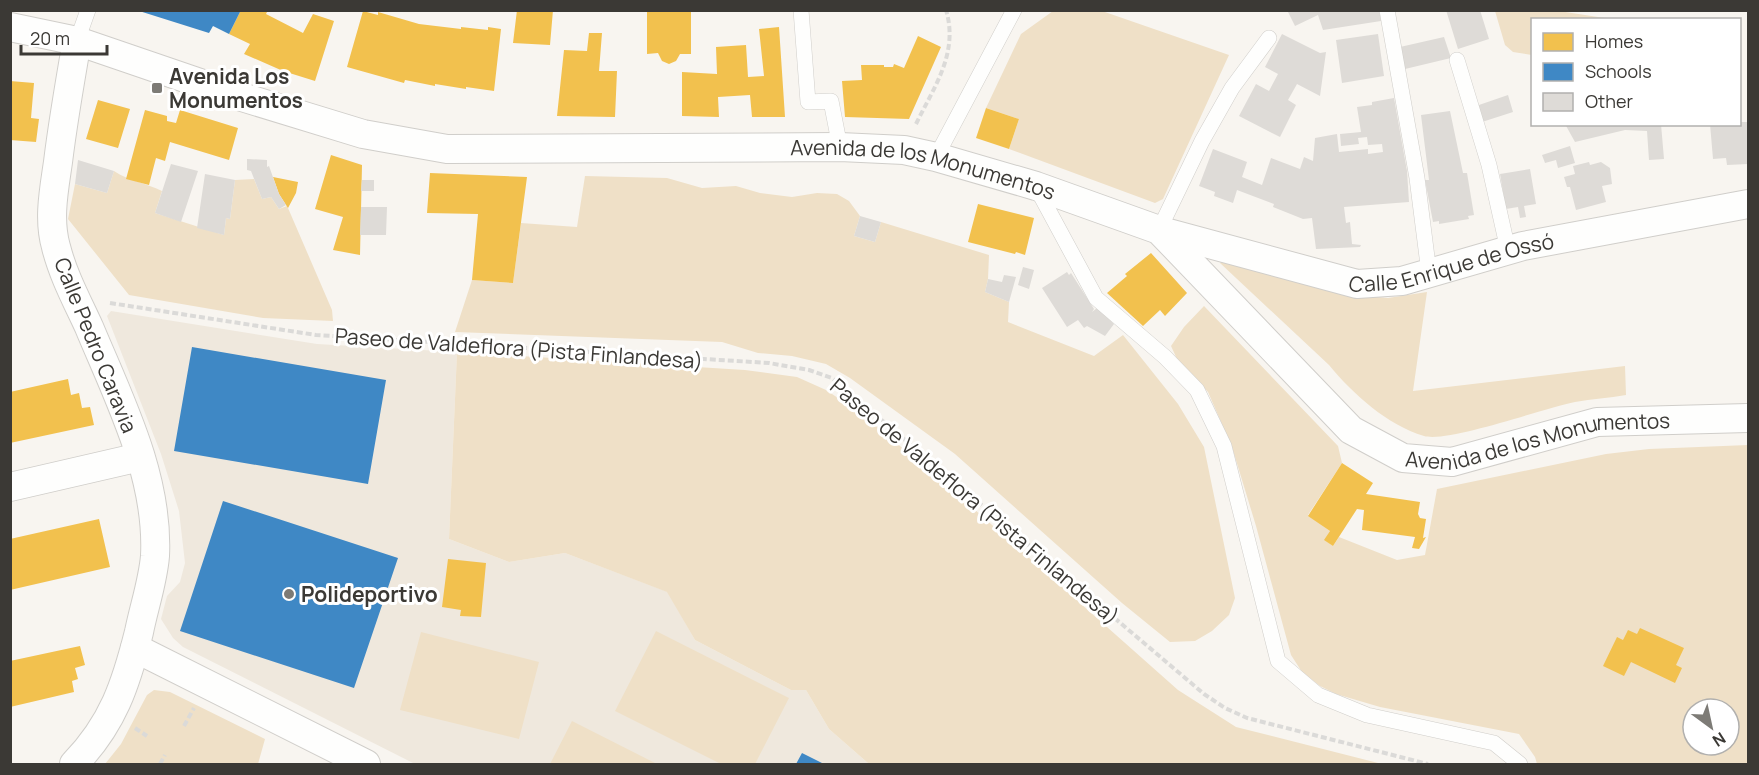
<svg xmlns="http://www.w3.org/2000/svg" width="1759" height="775" font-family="Manrope,sans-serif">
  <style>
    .built { fill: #efe8dd }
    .green { fill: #efe0c7; fill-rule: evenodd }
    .homes { fill: #f2c14e }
    .schools { fill: #3f88c5 }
    .building { fill: #dedbd7 }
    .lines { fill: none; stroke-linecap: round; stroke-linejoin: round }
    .lane-casing { stroke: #d0ceca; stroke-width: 16 }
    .street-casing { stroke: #d0ceca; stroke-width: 30 }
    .path { stroke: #dbdad8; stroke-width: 4; stroke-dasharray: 6 3; stroke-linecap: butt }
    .lane { stroke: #fefefd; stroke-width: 15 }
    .street { stroke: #fefefd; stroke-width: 28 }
    .poi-dot { fill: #7d7b76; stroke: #fff; stroke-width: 2 }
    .labels { text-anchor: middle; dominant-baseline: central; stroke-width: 6; stroke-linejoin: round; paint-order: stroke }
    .poi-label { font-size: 21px; font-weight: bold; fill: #3b3935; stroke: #fff; text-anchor: start }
    .street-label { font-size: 21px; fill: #3b3935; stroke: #fff }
  </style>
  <rect width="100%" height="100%" fill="#f8f5f0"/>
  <path class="built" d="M111 311 317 344 457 352 449 539 509 562 565 553 668 592 695 640 791 690H806L829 729 869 764H415L183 647 173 638 161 619 167 596 180 582 185 563 179 511 161 454 107 316Z"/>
  <path class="green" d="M1053 11H1102L1229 55 1163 199 1155 203 1009 149 1019 119 986 108 1021 34Z
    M1495 11H1559L1611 19 1532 20V55L1513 52 1505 45Z
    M114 171C129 181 146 183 162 191L155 213 224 235 226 218 230 219 235 180 254 179 262 199 271 197 279 209 287 206 288 208 332 310 333 321 263 318 129 295 68 219 75 184 107 193Z
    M585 176 667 178 702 188 736 186 760 193 792 197 817 193 837 194 849 201 860 216 854 236 875 242 881 222 989 255 988 279 985 292 1009 302 1008 322 1094 356 1123 335 1178 404 1204 447 1235 598 1229 615 1212 631 1195 641 1170 642 1122 603 955 454 850 378 826 364 792 356 758 353 722 342 455 332 472 280 513 283 521 223 577 227Z
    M1224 259 1345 294 1388 298 1427 292 1413 391 1625 366 1626 395C1609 398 1592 399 1575 402 1544 408 1448 443 1424 436 1387 425 1353 394 1329 365L1220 263Z
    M1204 306 1338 446 1342 463 1308 515 1330 531 1325 540 1333 546 1339 537 1397 560 1425 555 1437 489 1606 454 1649 449 1748 445V764H1537L1535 757 1519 734 1380 707 1336 694 1320 686 1302 672 1291 655 1256 526 1232 447 1208 392 1177 359 1171 346 1184 327ZM1693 709H1729V745H1693Z
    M457 352 745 370 797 377 826 390 859 412 947 485 1178 690 1236 727 1382 764H869L829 729 806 690H791L695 640 667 592 565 553 509 562 449 539Z
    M656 631 789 698 755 764H721L615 711Z
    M421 632 539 662 519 739 400 710Z
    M154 690 170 692 265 739 258 764H105L121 744 147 695Z
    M572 721 657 764H550Z"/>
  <path class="homes" d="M241 10H268L266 14 303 33 313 14 334 21 315 81 283 71 244 54 250 44 229 34Z
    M517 10H553L550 45 513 43Z
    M363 11 378 15V12L419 24 461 29V27L488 30V27L501 29 494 91 466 87V89L435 84V86L405 80 404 83 347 67Z
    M647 11H691V54H680L676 61 669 64 662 61 658 53 647 54Z
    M779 27 785 117H752L750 95 718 97 719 117 682 116V72L717 74 716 47 746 45 748 77 764 76 759 29Z
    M589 33H602L599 71H617L615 117 557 116 564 50 587 51Z
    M918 36 941 47 909 119 845 117 842 81 862 80 861 65H884V67H893L894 64 904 68Z
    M10 81 34 83 31 118 39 119 36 142 10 140Z
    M98 100 130 109 118 148 86 139Z
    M986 108 1019 119 1009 149 976 138Z
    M145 110 167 116V121L176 123 180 110 238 128 229 160 170 142 165 161 156 158 149 185 126 179Z
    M331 155 362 165 360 255 333 250 343 217 315 209Z
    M430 173 527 177 513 283 472 280 478 214 427 213Z
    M273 177 298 182 296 193 288 208 279 194Z
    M978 204 1034 218 1025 255 1016 252 1015 254 968 242Z
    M1151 253 1187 293 1165 316 1160 310 1143 326 1107 293 1127 276 1125 274Z
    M68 379 71 395 79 393 82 408 90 407 94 425 10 443V392Z
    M1342 463 1373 483 1366 494 1420 502 1418 514 1420 518 1426 519 1423 538 1426 537 1419 549 1412 548 1415 537 1362 530 1364 510 1357 509 1333 546 1324 540 1330 531 1308 516Z
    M99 519 110 567 10 590V539Z
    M448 559 486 563 481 617 460 616 461 610 442 607Z
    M1640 628 1684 648 1676 665 1682 668 1675 683 1631 662 1624 676 1603 666 1617 637 1623 640 1628 630 1637 634Z
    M80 646 85 665 75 668 78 679 72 681 74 692 10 707V661Z"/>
  <path class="schools" d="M136 10H241L229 34 213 26 209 33Z
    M192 347 386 380 368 484 174 451Z
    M223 501 398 558 354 688 180 631Z
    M802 753 824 764H796Z"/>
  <path class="building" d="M1287 10H1379L1381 21 1323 30 1318 15 1295 26Z
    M1446 10H1480L1489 39 1458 49Z
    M1282 34 1320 53 1326 52 1320 96 1297 84 1288 100 1296 105 1280 137 1239 116 1256 84 1269 91 1278 74 1265 67Z
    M1378 34 1384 76 1342 83 1336 40Z
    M1444 37 1451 58 1405 69 1400 47Z
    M1508 95 1513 112 1482 122 1476 106Z
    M1394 98 1407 171 1409 202 1344 207 1346 223 1350 222 1352 244 1361 245 1360 247 1316 249 1312 218 1303 219 1273 207 1274 204 1237 190 1233 203 1214 196 1215 192 1199 186 1213 149 1247 162 1242 177 1262 185 1271 158 1300 169 1304 157 1313 161 1315 138 1337 134 1339 152 1368 149V154L1383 152 1382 144 1368 145 1367 137 1358 138 1359 144 1341 146 1340 134 1361 132 1357 107 1372 105V102Z
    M1450 111 1463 173H1467L1474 215 1468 216 1469 219 1439 224V221L1433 222 1425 180H1429L1421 115Z
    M1740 122H1748V164L1727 165 1726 158 1713 159 1710 124H1740Z
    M1565 124H1661L1664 159 1649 160 1647 131 1625 130 1575 142Z
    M1570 146 1575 163 1558 168 1556 160 1545 163 1542 155Z
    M247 159 267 160V167L269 166 279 194 286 205 279 209 271 197 262 199 251 171 247 170Z
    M78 160 114 171 107 193 75 184Z
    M1589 162 1590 165 1601 162 1610 168 1612 184 1602 186 1606 202 1576 210 1570 187H1567L1564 177 1575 174 1573 166Z
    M171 164 198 171 181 222 155 213Z
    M1530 169 1536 204 1524 206 1526 217 1520 218 1518 207 1506 209 1500 174Z
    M205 174 235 180 230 219 226 218 224 235 197 228Z
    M362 180H374V191H361Z
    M361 207H387L386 235H360Z
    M860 216 881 222 875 242 854 236Z
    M1023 267 1034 270 1029 289 1018 285Z
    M1067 272 1069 275 1071 273 1094 309 1092 312 1097 308 1114 324 1105 336 1087 326 1084 328 1078 320 1067 327 1042 288Z
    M1004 275 1016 277 1009 302 985 292 988 279 1002 282Z"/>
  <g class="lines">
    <g class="lane-casing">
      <path id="lane" d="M801 10 808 102 831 101 840 147
        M1387 10 1417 178 1429 273
        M77 41 88 10
        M1457 60 1489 165 1508 250
        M936 157 1014 10
        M1036 187 1096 298 1165 357 1197 390 1224 446 1278 661 1318 695 1367 715 1494 743 1520 764
        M1159 230 1202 141 1232 88 1269 38"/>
    </g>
    <g class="street-casing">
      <g id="street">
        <path id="s1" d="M10 27 77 41 232 94 363 134 447 149 840 147 904 150 936 157 1036 186 1159 230 1351 430 1403 458 1452 462 1597 422 1748 418"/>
        <path id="s2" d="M1161 231 1357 284 1402 281 1523 246 1748 204"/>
        <path d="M10 487 140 457"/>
        <path d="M135 648 366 764"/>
        <path d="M74 764C113 724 126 684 139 632 144 607 153 581 155 556 159 476 119 399 89 327 77 301 63 275 56 247 48 219 54 190 58 162 63 121 70 81 77 41"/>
      </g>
    </g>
    <path class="path" d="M916 124C934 87 959 53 946 10
      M110 303 316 335 769 363 809 370 832 378 1204 694 1225 708 1247 718 1428 764
      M184 726 194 708
      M135 728 147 736
      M160 764 165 755"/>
    <use href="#lane" class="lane"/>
    <use href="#street" class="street"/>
  </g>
  <g class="poi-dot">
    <rect x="151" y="82" width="12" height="12" rx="3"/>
    <circle cx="289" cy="594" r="6"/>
  </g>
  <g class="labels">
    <g class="poi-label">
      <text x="169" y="76">Avenida Los<tspan x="169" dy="24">Monumentos</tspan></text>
      <text x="301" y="594">Polideportivo</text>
    </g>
    <g class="street-label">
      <text stroke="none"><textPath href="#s1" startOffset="933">Avenida de los Monumentos</textPath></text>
      <text stroke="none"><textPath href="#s2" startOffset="300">Calle Enrique de Ossó</textPath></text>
      <text transform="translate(96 345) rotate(68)">Calle Pedro Caravia</text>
      <text transform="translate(519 348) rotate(4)">Paseo de Valdeflora (Pista Finlandesa)</text>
      <text stroke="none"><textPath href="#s1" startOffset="1653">Avenida de los Monumentos</textPath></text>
      <text transform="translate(975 501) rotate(40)">Paseo de Valdeflora (Pista Finlandesa)</text>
    </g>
  </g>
  <rect width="1759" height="775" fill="none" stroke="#3b3935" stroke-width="24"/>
  <rect x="1531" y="18" width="210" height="108" fill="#ffffff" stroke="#b1b0ae" stroke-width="1.5"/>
  <rect x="1543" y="33" width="30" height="18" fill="#f2c14e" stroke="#b1b0ae" stroke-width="1.5"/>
  <text x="1585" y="48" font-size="18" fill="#3b3935">Homes</text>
  <rect x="1543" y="63" width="30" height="18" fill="#3f88c5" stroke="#b1b0ae" stroke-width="1.5"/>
  <text x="1585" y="78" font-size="18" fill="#3b3935">Schools</text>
  <rect x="1543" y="93" width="30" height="18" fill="#dedbd7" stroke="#b1b0ae" stroke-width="1.5"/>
  <text x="1585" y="108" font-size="18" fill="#3b3935">Other</text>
  <g transform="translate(1711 727) rotate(147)"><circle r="28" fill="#ffffff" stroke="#b1b0ae" stroke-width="1.5"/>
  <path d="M0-4.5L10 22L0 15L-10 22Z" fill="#7d7b76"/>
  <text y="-9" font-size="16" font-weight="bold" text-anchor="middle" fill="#3b3935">N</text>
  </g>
  <path d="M21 45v9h86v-9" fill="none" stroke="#3b3935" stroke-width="3"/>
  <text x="30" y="45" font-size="18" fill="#3b3935" stroke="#ffffff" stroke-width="4.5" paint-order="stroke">20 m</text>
</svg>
